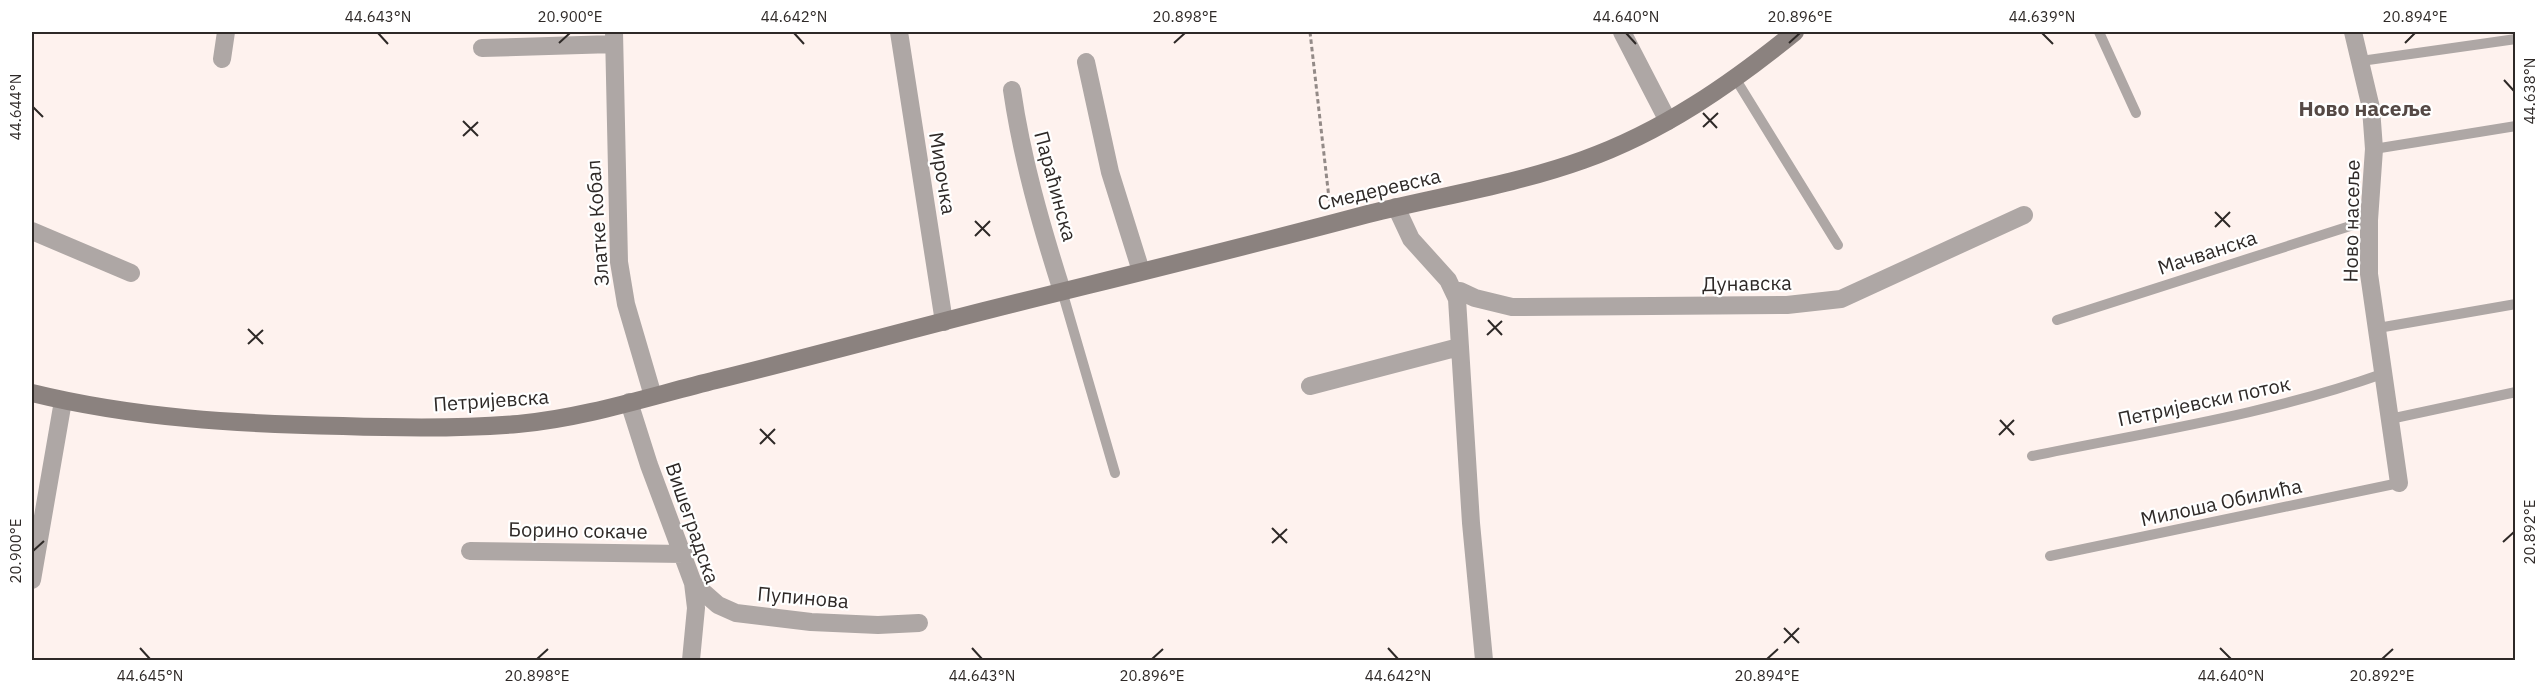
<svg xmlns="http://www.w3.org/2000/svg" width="2547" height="692" font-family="'IBM Plex Sans',sans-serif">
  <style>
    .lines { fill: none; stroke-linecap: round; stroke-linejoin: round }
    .path { stroke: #938a87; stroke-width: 3; stroke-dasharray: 4.5 3; stroke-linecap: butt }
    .lane { stroke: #aea7a5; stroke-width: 10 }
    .street { stroke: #aea7a5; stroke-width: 18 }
    .secondary { stroke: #8b827f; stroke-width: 18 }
    .ticks { fill: none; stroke: #2e2927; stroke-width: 2 }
    .labels { text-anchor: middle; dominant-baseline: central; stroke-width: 4.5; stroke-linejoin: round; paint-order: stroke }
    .street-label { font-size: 20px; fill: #2e2927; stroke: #fff }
    .neighbourhood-label { font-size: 21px; font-weight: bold; fill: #554945; stroke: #fff }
    .neatline { fill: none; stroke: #2e2927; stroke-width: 2 }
    .ticks-label { font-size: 15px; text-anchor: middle; fill: #2e2927 }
  </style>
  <rect width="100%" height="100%" fill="#fef2ee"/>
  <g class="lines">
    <path class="path" d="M1310 32 1330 207"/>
    <path class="lane" d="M2099 32 2136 113
      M2361 61 2516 39
      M1735 78 1838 245
      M2374 149 2516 126
      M1062 291 1115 473
      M2057 320 2369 220
      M2378 328 2516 304
      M2390 419 2516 392
      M2032 456C2148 432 2270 414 2382 374
      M2050 556 2399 483"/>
    <path class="street" d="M614 32 619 262 626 304 653 396
      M899 32 944 322
      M1622 32 1668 121
      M2353 32 2371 108 2374 149 2369 220V274L2399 483
      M482 48 614 44
      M222 59 226 32
      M1086 62 1110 172 1141 271
      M1012 90C1022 159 1041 225 1062 291
      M1396 207 1411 239 1448 280 1457 299 1471 523 1484 660
      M32 231 131 273
      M1454 291H1460L1475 298 1512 307 1787 305 1841 299 2024 215
      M1310 386 1459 347
      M629 402 649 465 693 583 696 608 691 660
      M470 551 684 554
      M32 580 63 401
      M693 583 718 605 736 613 811 622 878 625 919 623"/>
    <path class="secondary" d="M32 393C134 418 238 424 343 426 401 428 459 429 518 424 585 418 651 396 716 380 805 358 894 334 984 311 1112 279 1241 248 1368 214 1440 196 1513 185 1583 160 1662 132 1731 84 1795 32"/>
  </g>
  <path class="ticks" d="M378 33 388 44M794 33 804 44M1626 33 1636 44M2042 33 2053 44M559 43 570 33M1174 43 1185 33M1789 43 1800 33M2405 43 2415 33M2504 80 2514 91M33 107 43 117M1703 113 1717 128M463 121 478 136M1703 127 1718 113M463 136 478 122M2215 212 2230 227M975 221 990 236M2215 227 2230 212M975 236 990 221M1488 320 1502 335M248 329 263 344M1487 335 1502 321M248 344 263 330M2000 420 2014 435M760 429 775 444M1999 435 2014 420M760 444 775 429M1272 528 1287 543M2503 542 2514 532M1272 543 1287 529M33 551 44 541M1784 628 1799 643M1784 643 1799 628M140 648 150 659M972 648 982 659M1388 648 1398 659M2220 648 2231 659M537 659 548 649M1152 659 1163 649M1767 659 1778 649M2382 659 2393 649"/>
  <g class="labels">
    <g class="street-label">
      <text transform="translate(943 173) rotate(81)">Мирочка</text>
      <text transform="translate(1056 186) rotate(75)">Параћинска</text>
      <text transform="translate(1379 189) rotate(-13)">Смедеревска</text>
      <text transform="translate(2351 221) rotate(-89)">Ново насеље</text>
      <text transform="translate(597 223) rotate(-94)">Златке Кобал</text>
      <text transform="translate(2207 252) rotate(-18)">Мачванска</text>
      <text transform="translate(1747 283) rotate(-1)">Дунавска</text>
      <text transform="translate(491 400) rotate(-4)">Петријевска</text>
      <text transform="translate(2204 401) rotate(-12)">Петријевски поток</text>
      <text transform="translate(2221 502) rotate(-12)">Милоша Обилића</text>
      <text transform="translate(693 523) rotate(71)">Вишеградска</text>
      <text transform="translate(578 530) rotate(1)">Борино сокаче</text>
      <text transform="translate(803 597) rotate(5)">Пупинова</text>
    </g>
    <g class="neighbourhood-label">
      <text x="2365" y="108">Ново насеље</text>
    </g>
  </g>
  <rect width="2547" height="692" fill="none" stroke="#ffffff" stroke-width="66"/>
  <rect x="33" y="33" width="2481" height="626" class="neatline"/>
  <g class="ticks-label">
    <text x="378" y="22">44.643°N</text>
    <text x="570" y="22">20.900°E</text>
    <text x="794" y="22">44.642°N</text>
    <text x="1185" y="22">20.898°E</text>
    <text x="1626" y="22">44.640°N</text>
    <text x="1800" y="22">20.896°E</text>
    <text x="2042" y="22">44.639°N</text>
    <text x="2415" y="22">20.894°E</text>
    <text transform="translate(2530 91) rotate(-90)" y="5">44.638°N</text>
    <text transform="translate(16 107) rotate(-90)" y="5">44.644°N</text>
    <text transform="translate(2530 532) rotate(-90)" y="5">20.892°E</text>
    <text transform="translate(16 551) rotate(-90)" y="5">20.900°E</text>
    <text x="150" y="681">44.645°N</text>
    <text x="537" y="681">20.898°E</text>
    <text x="982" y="681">44.643°N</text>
    <text x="1152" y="681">20.896°E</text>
    <text x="1398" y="681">44.642°N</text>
    <text x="1767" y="681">20.894°E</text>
    <text x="2231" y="681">44.640°N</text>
    <text x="2382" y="681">20.892°E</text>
  </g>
</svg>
